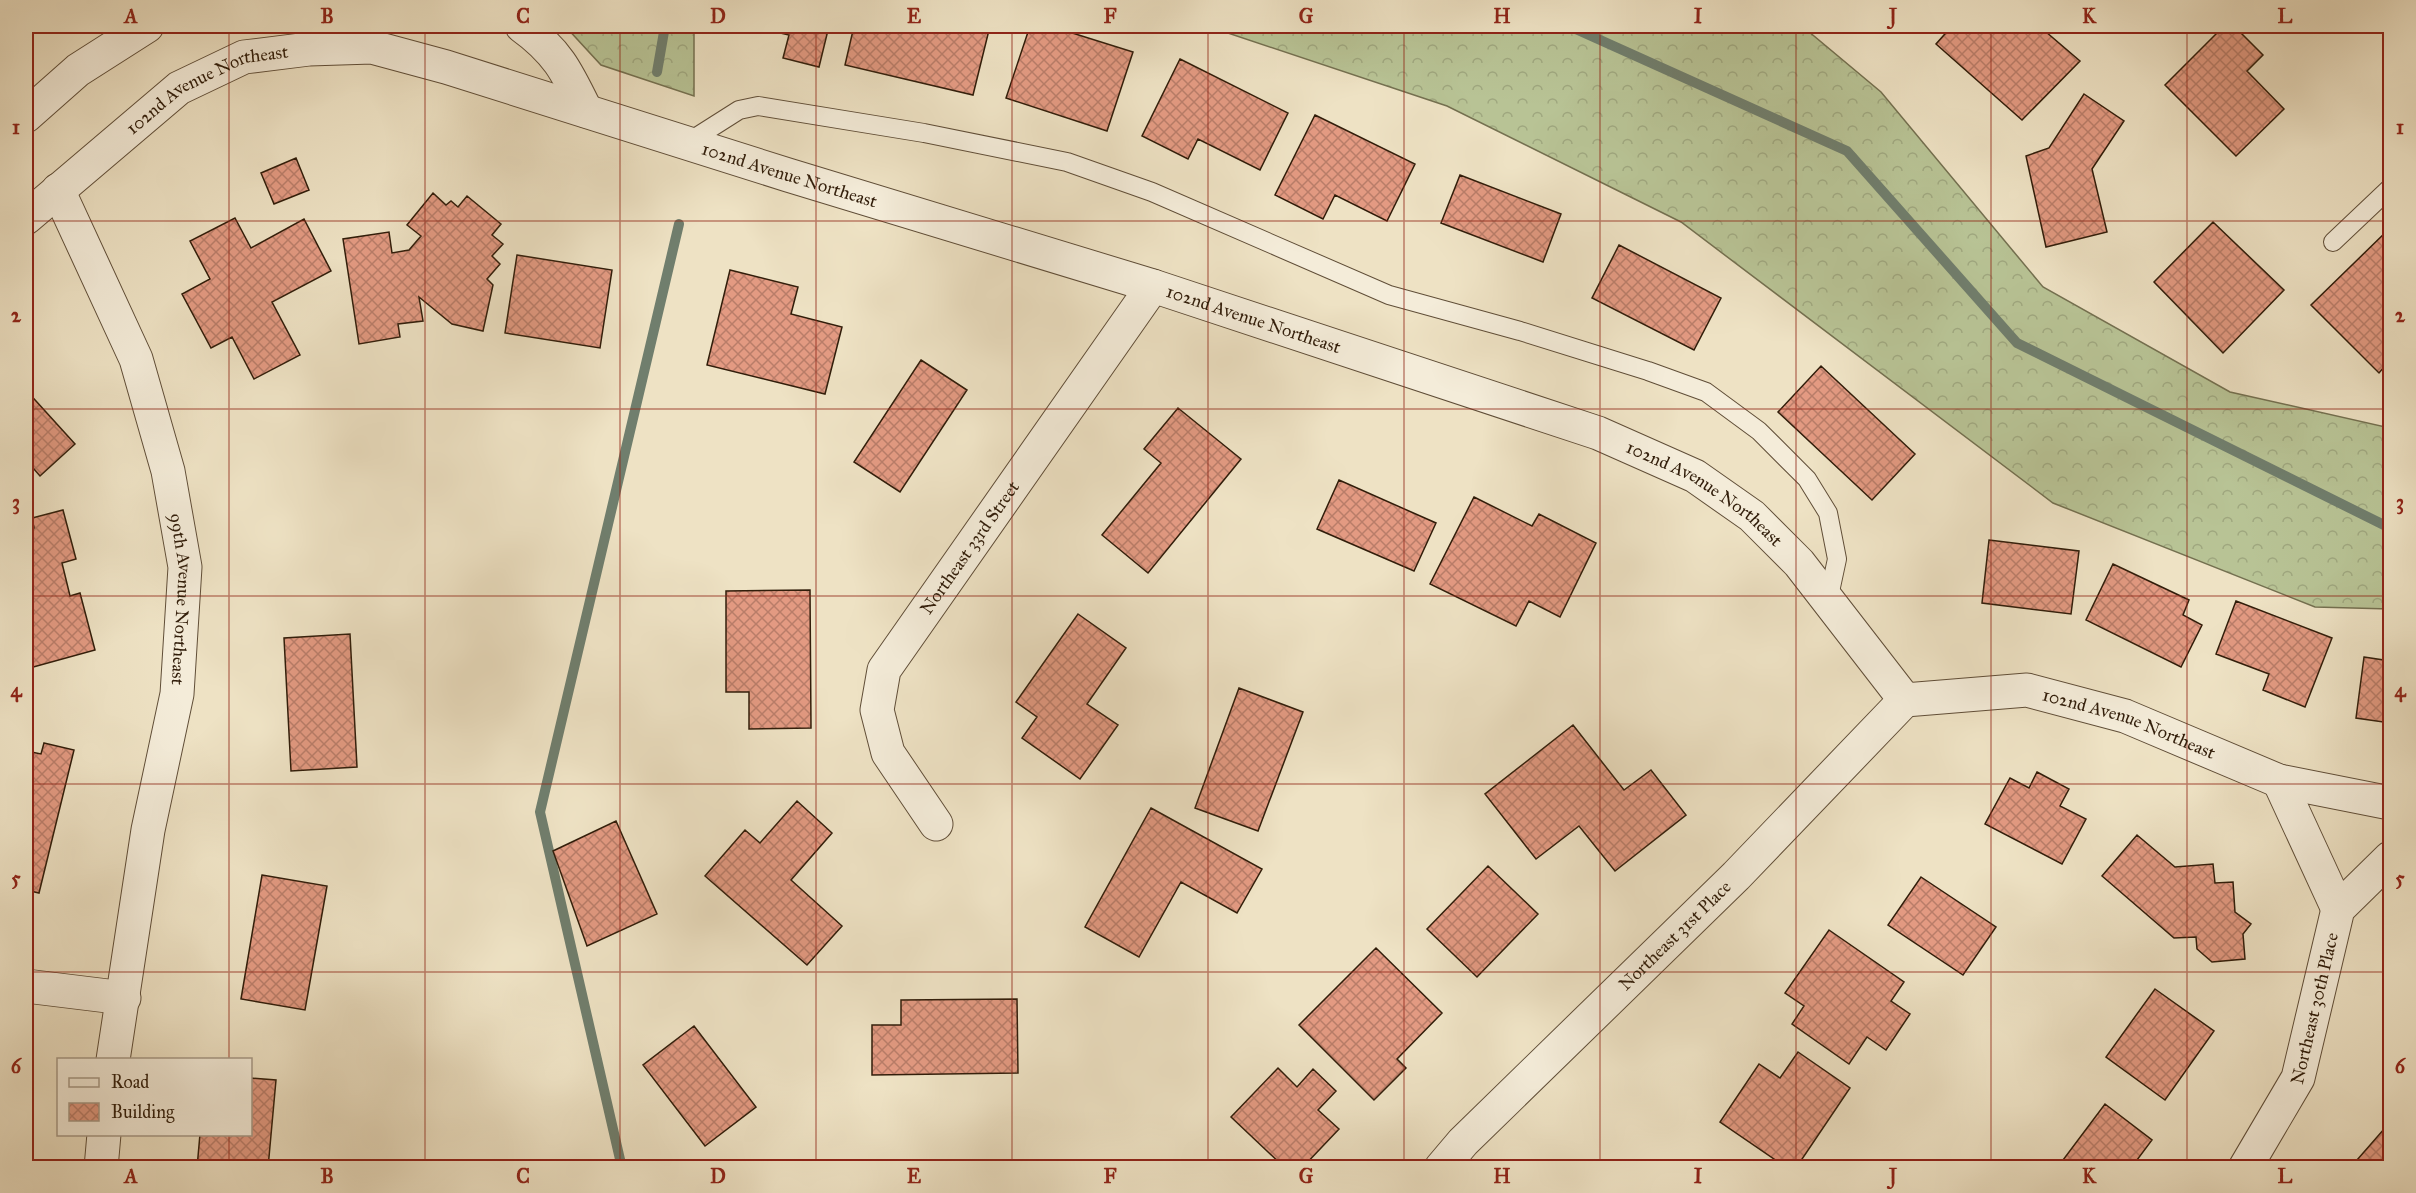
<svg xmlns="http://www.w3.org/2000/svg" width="2416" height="1193" font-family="'IM FELL Great Primer',serif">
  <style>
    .forest { fill: url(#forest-crowns); stroke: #747050; stroke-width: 1.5 }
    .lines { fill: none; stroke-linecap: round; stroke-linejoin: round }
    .stream { stroke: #707e6d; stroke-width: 10 }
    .building { fill: url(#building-cross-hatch); stroke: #311d0a; stroke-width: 1.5 }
    .service-casing { stroke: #604e38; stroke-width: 20 }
    .minor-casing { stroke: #604e38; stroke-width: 35 }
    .service { stroke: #f4ecd9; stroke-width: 18 }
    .minor { stroke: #f4ecd9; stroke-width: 33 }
    .grid { fill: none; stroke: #8f2418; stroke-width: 1.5; stroke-opacity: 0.55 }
    .labels { text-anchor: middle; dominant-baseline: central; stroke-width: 4.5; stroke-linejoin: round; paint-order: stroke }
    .street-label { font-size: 18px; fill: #311d0a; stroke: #f4ecd9 }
    .neatline { fill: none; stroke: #8f2418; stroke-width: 2 }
    .grid-label { font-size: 20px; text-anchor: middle; font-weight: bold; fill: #8f2418 }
  </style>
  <defs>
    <pattern id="forest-crowns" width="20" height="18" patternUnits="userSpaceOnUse" patternTransform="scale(1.5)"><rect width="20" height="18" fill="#b8c395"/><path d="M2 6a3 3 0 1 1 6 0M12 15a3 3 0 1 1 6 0" fill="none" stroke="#9fa77f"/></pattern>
    <pattern id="building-cross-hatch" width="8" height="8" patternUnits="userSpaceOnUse" patternTransform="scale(1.5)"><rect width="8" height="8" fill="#e39a82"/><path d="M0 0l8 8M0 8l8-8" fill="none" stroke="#b97d69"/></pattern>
  </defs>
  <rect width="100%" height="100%" fill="#eee2c4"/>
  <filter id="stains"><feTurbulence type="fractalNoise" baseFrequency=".00333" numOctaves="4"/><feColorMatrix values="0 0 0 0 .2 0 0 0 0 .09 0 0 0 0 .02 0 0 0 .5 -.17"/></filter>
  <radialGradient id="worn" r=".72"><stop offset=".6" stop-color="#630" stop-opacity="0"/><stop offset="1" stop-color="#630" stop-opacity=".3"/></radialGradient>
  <path class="forest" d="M565 26H694V96L601 65Z
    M1207 26H1802L1881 92 2043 287 2230 392 2390 428V609L2315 607 2053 503 1681 222 1447 106Z"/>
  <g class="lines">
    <path class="stream" d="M1569 26 1847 151 2017 343 2390 528
      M657 72 665 26
      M622 1168 540 812 679 224"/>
  </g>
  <path class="building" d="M750 26H829L819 67 783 58 789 35Z
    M854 26H990L973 95 845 65Z
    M1030 26H1050L1133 52 1107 131 1006 98Z
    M1952 26H2039L2080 61 2022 120 1936 44Z
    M2224 26H2234L2263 55 2247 71 2284 109 2236 156 2165 85Z
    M1180 59 1288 113 1260 170 1198 139 1188 159 1142 136Z
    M2084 94 2124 121 2092 169 2107 232 2046 247 2026 156 2049 148Z
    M1315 115 1415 164 1387 221 1335 195 1323 219 1275 195Z
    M296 158 309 190 274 204 261 173Z
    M1460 175 1561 214 1543 262 1441 223Z
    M433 193 446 205 451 201 458 207 467 196 501 224 492 235 503 244 492 256 500 264 487 279 493 285 483 331 452 324 419 297 423 321 398 324 400 337 359 344 343 239 389 232 392 253 409 250 421 236 407 225Z
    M235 218 251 248 304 219 331 271 272 302 300 355 254 379 232 337 211 348 182 294 210 279 190 241Z
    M2213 222 2284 290 2223 353 2154 282Z
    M2390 228V360L2379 373 2311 305Z
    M1619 245 1721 298 1694 350 1592 298Z
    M517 255 612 270 600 348 505 333Z
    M730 270 798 287 791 314 842 327 825 394 707 365Z
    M921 360 967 390 900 492 854 462Z
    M1821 366 1915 454 1872 500 1778 412Z
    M26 390 75 444 40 476 26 460Z
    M1178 408 1241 459 1148 573 1102 535 1161 463 1144 449Z
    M1339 480 1436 523 1414 571 1317 529Z
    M1474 497 1532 526 1539 514 1596 543 1560 617 1529 601 1516 626 1430 584Z
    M63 510 76 559 62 563 70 596 80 593 95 650 26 669V530L34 528 32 518Z
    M1989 540 2079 551 2071 614 1982 603Z
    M2113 564 2189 600 2183 615 2202 625 2181 667 2086 620Z
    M810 590 811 728 749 729V692H726V591Z
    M2236 601 2332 638 2305 707 2263 690 2269 674 2216 654Z
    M1078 614 1126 648 1087 704 1118 725 1080 779 1022 738 1037 717 1016 702Z
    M350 634 357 767 291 771 284 638Z
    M2364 657 2390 661V723L2356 718Z
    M1239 688 1303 712 1258 831 1195 808Z
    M1573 725 1624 790 1651 770 1686 815 1615 871 1579 826 1536 859 1485 794Z
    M44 743 74 750 39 893 26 890V751L41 754Z
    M2037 772 2069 789 2060 806 2086 819 2062 864 1985 824 2010 778 2029 788Z
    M797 801 832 833 791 880 842 926 807 965 705 876 745 830 760 843Z
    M1151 808 1262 869 1237 913 1181 882 1139 957 1085 927Z
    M616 821 657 914 587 946 553 851Z
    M2137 835 2175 867 2213 864 2215 883 2233 882 2235 912 2251 924 2243 934 2245 959 2212 962 2197 949 2196 937 2174 938 2102 876Z
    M1488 866 1538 914 1477 977 1427 929Z
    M262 875 327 886 305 1010 241 999Z
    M1921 877 1996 927 1963 975 1888 925Z
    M1829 930 1904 982 1891 1001 1910 1014 1886 1050 1867 1037 1849 1064 1792 1024 1804 1006 1785 993Z
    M1376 948 1442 1013 1397 1059 1406 1068 1374 1100 1299 1025Z
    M2155 989 2214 1031 2165 1100 2106 1057Z
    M1017 999 1018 1073 872 1075V1025H901V1000Z
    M694 1026 756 1107 705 1146 643 1065Z
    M1798 1052 1850 1088 1796 1168H1787L1720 1122 1759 1064 1780 1078Z
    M1278 1068 1297 1087 1313 1069 1336 1091 1318 1110 1339 1129 1302 1168H1285L1231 1117Z
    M250 1078 276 1080 268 1168H197L200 1134H250Z
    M2105 1104 2152 1140 2131 1168H2057Z
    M2384 1129 2390 1135V1168H2350Z"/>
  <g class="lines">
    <g class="service-casing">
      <path id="service" d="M687 143 739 110 758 106 924 133 1067 162 1152 192 1389 295 1520 331 1648 371 1706 392 1759 431 1807 479 1828 513 1837 559 1828 601
        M2333 242 2390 188"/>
    </g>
    <g class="minor-casing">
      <g id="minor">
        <path d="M522 26C558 52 567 72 586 111"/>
        <path d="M26 116 78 70 147 26"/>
        <path id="s1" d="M58 190 136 359 168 471 185 567 177 694 148 830 113 1060"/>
        <path id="s2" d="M26 218 179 88 244 57 309 49 372 47 446 67 788 175 1153 286 1598 433 1695 476 1752 516 1799 563 1905 700 2027 690 2125 716 2279 781 2390 803"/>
        <path d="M2279 781 2338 909"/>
        <path id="s3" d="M936 824 888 753 877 710 884 670 1153 286"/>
        <path d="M26 986 124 998"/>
        <path d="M101 1168 104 1134"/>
        <path id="s4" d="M1441 1168 1463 1142 1736 876 1905 700"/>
        <path id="s5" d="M2245 1168 2298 1078 2338 909 2390 858"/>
      </g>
    </g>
    <use href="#service" class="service"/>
    <use href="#minor" class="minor"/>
  </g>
  <path class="grid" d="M229 26V1060M425 26V1168M620 26V1168M816 26V1168M1012 26V1168M1208 26V1168M1404 26V1168M1600 26V1168M1796 26V1168M1991 26V1168M2187 26V1168M26 221H2390M26 409H2390M26 596H2390M26 784H2390M26 972H2390M229 1134V1168"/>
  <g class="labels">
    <g class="street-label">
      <text stroke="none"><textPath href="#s2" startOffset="226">102nd Avenue Northeast</textPath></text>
      <text stroke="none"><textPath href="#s2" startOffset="838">102nd Avenue Northeast</textPath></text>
      <text stroke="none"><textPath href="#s2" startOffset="1324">102nd Avenue Northeast</textPath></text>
      <text stroke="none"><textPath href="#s2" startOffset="1810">102nd Avenue Northeast</textPath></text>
      <text stroke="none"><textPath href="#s3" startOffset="320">Northeast 33rd Street</textPath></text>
      <text stroke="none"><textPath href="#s1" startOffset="432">99th Avenue Northeast</textPath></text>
      <text stroke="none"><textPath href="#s2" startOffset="2332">102nd Avenue Northeast</textPath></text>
      <text stroke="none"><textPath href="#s4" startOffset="330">Northeast 31st Place</textPath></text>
      <text stroke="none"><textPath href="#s5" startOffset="176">Northeast 30th Place</textPath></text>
    </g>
  </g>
  <rect width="2416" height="1193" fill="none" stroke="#eee2c4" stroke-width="66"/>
  <rect x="57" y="1058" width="195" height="78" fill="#f4ecd9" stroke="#a69986" stroke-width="1.5"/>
  <rect x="69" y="1078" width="30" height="9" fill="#f4ecd9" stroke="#a69986" stroke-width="1.5"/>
  <text x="111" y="1088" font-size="18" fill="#311d0a">Road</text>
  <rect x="69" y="1103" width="30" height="18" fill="url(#building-cross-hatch)" stroke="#a69986" stroke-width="1.5"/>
  <text x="111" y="1118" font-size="18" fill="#311d0a">Building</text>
  <rect x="33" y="33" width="2350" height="1127" class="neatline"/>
  <g class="grid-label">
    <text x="131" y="23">A</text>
    <text x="327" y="23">B</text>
    <text x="523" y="23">C</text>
    <text x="718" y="23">D</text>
    <text x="914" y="23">E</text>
    <text x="1110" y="23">F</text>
    <text x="1306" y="23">G</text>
    <text x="1502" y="23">H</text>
    <text x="1698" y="23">I</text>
    <text x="1893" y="23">J</text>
    <text x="2089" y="23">K</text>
    <text x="2285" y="23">L</text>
    <text x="16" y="134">1</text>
    <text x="2400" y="134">1</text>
    <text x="16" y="322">2</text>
    <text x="2400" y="322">2</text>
    <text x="16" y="509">3</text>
    <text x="2400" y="509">3</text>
    <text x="16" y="697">4</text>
    <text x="2400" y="697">4</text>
    <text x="16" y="885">5</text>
    <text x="2400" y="885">5</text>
    <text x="16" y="1073">6</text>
    <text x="2400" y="1073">6</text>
    <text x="131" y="1183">A</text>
    <text x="327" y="1183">B</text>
    <text x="523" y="1183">C</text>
    <text x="718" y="1183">D</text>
    <text x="914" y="1183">E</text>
    <text x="1110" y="1183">F</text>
    <text x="1306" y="1183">G</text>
    <text x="1502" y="1183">H</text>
    <text x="1698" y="1183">I</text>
    <text x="1893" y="1183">J</text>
    <text x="2089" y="1183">K</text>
    <text x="2285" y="1183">L</text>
  </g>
  <rect width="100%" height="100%" filter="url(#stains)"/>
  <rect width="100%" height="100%" fill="url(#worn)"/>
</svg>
